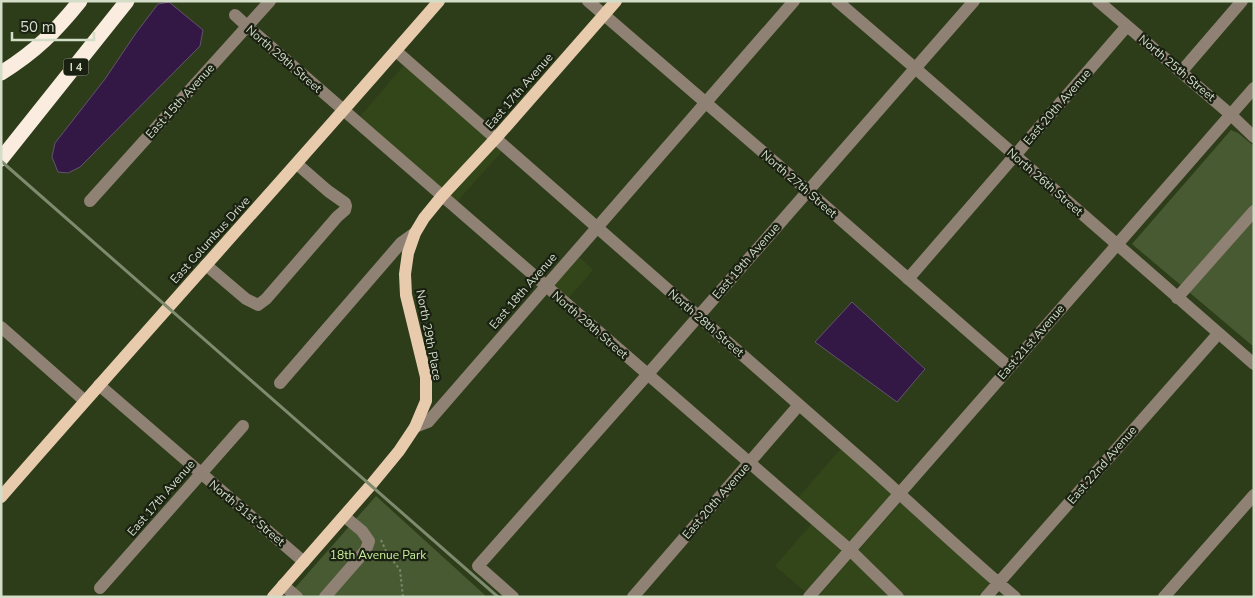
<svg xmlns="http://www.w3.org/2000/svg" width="1255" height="598" font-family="'Nunito Sans',sans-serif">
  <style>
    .built { fill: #33461a }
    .green { fill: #485a31 }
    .water { fill: #331846; stroke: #63536d }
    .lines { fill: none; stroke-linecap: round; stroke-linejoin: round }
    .path { stroke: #7a876a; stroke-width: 2; stroke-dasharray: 2.5 2.5; stroke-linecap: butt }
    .minor { stroke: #8f8173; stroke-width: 12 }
    .major { stroke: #e8cbad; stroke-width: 12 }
    .highway { stroke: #faecde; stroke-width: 15 }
    .rail { stroke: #7e8b6e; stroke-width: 3 }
    .labels { text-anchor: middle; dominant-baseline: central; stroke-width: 4.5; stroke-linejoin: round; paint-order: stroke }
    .shield { fill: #1a2112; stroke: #9ca591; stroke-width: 1 }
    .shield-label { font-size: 11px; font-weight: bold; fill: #d3ddc8 }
    .street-label { font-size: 12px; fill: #d3ddc8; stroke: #1a2112 }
    .park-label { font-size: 12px; fill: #c8ee9b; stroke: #1a2112 }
  </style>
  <rect width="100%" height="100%" fill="#2d3d19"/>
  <path class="built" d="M406 63 505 148 454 205 356 121Z
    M576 254 593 270 566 301 548 286Z
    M844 445 899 494 852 548 796 500Z
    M901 502 990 583 977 597H906L858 551Z
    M815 520 849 551 809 595 775 566Z
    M851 559 890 597H818Z"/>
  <path class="green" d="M1231 130 1238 133 1254 146V347L1132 244Z
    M376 496 487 597H287Z"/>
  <path class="water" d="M169 2 203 30 200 46 80 167 68 173 58 172 52 157 55 143 105 79 136 33 158 4Z
    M852 302 925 369 897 402 815 342Z"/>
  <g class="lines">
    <path class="path" d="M381 540 387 553 400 570 403 597"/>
    <path class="minor" d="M588 1 808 191 1009 367
      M837 1 915 68 1254 364
      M1098 1 1230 114 1254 137
      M235 15 248 27 850 550 898 597
      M396 51C554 189 711 328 870 467 918 510 965 555 1015 597
      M1181 72 1242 1
      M90 201 270 1
      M206 265 246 299 258 305 266 299 337 217 345 210 346 206 345 203 328 191 297 164
      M908 279 1127 26
      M1177 298 1254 211
      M1 327 85 401
      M280 383 401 243 415 233
      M99 385 304 562
      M415 427 428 422 794 1
      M283 585 297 597
      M100 588 243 426
      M325 597 366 550 369 541 362 531 344 516
      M513 597 478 566 648 374 974 1
      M633 597 799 405
      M809 597 1254 88
      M986 597 1218 334
      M1164 597 1254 495"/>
    <path class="major" d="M1 497C146 331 294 168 439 1
      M273 597 371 485 399 451 415 427 426 401V377L406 295 405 274 408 253 415 233 424 218 442 196 496 138 616 1"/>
    <path class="highway" d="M1 73C35 52 55 32 80 1
      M1 159 127 1"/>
    <path class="rail" d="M1 161 498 597"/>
  </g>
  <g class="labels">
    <rect class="shield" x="63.5" y="58.5" width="25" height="17" rx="4"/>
    <g class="shield-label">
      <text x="76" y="67">I 4</text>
    </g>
    <g class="street-label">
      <text transform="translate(284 59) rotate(41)">North 29th Street</text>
      <text transform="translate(1177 68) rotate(40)">North 25th Street</text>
      <text transform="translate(519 91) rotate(-49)">East 17th Avenue</text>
      <text transform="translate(180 101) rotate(-48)">East 15th Avenue</text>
      <text transform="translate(1057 107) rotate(-49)">East 20th Avenue</text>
      <text transform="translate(1045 182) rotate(41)">North 26th Street</text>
      <text transform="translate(799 184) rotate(41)">North 27th Street</text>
      <text transform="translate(210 240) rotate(-48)">East Columbus Drive</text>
      <text transform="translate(746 261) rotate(-49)">East 19th Avenue</text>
      <text transform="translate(523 291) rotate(-49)">East 18th Avenue</text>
      <text transform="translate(706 323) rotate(41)">North 28th Street</text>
      <text transform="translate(590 325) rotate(41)">North 29th Street</text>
      <text transform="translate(429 335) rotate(79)">North 29th Place</text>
      <text transform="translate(1031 342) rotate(-49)">East 21st Avenue</text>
      <text transform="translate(1102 465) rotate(-49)">East 22nd Avenue</text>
      <text transform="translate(161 498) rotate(-49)">East 17th Avenue</text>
      <text transform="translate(716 501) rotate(-49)">East 20th Avenue</text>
      <text transform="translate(247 513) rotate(40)">North 31st Street</text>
    </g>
    <g class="park-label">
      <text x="378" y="555">18th Avenue Park</text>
    </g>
  </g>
  <rect width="1255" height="598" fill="none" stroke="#d3ddc8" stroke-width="5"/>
  <path d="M12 32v8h82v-8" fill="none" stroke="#d3ddc8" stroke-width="2.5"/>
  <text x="20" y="32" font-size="15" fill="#d3ddc8" stroke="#1a2112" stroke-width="4" paint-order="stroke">50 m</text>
</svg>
